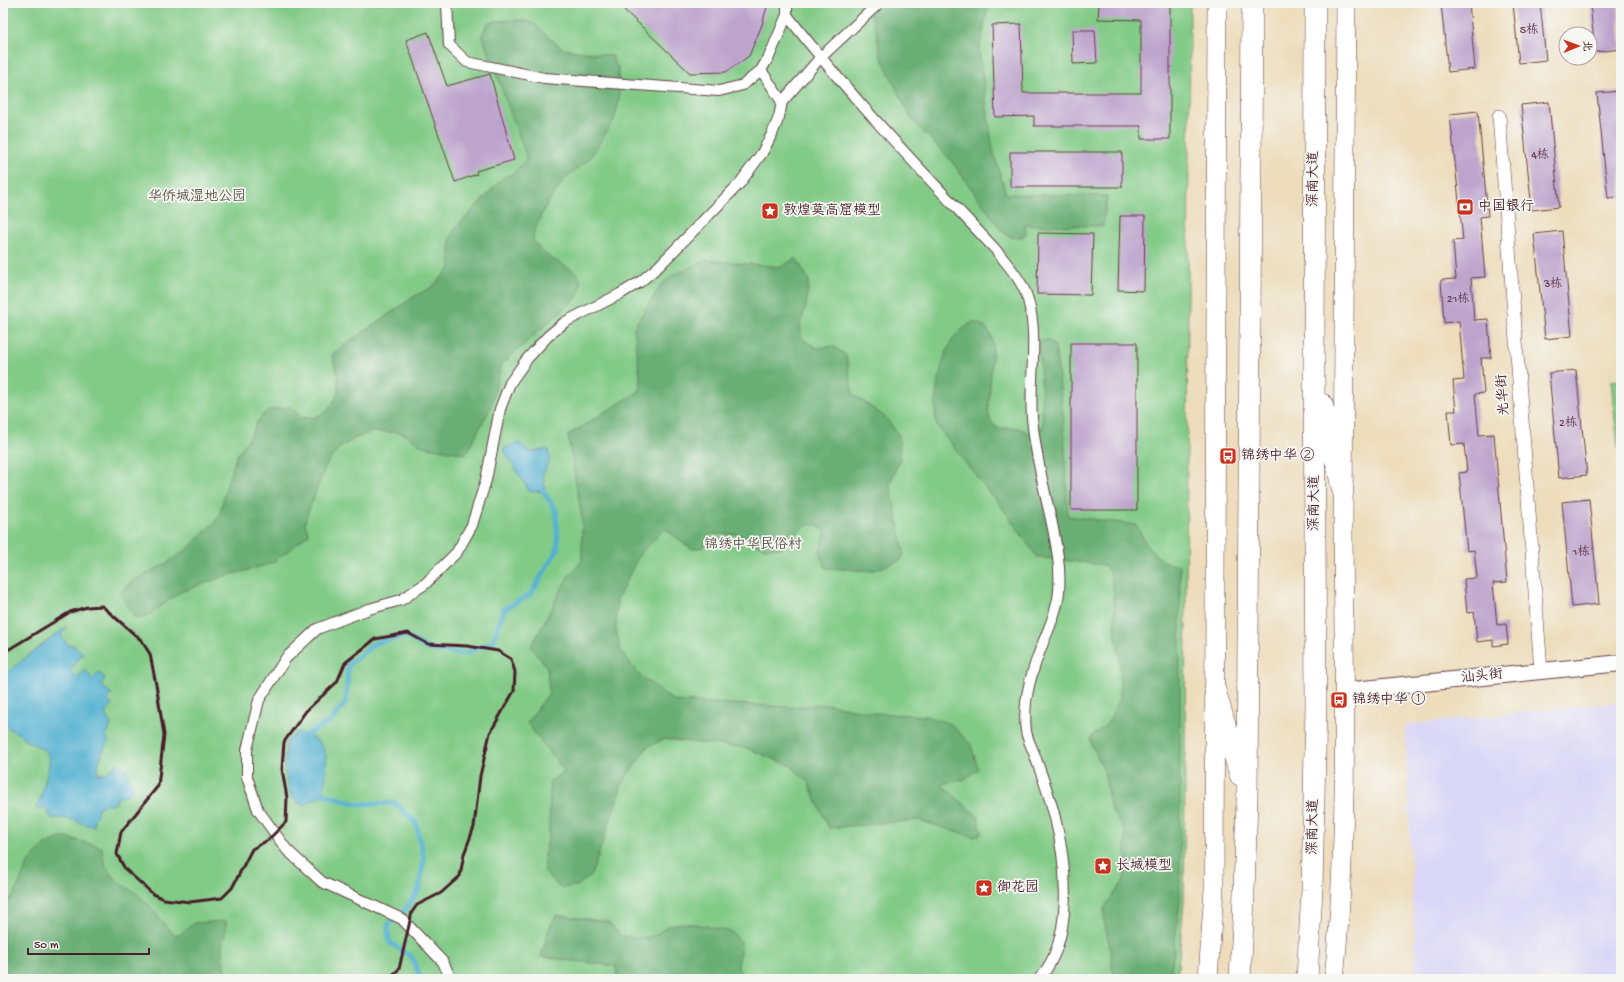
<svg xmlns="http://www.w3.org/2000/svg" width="1624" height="982" font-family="'Gochi Hand','LXGW WenKai TC',sans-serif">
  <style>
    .built { fill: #dad6f7 }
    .green { fill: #82cb87; stroke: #667559 }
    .forest { fill: #69af74; stroke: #5a6750 }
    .water { fill: #52b1d1; stroke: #4e687e }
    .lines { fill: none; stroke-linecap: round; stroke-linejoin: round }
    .stream { stroke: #52b1d1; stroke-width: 5 }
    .building { fill: #bea4cd }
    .pedestrian-casing { stroke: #623c41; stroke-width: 12 }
    .minor-casing { stroke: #623c41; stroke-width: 14 }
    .tertiary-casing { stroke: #623c41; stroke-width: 18 }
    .secondary-casing { stroke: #623c41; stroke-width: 20 }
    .primary-casing { stroke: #623c41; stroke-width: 22 }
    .pedestrian { stroke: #fff; stroke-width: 10 }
    .minor { stroke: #fff; stroke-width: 13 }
    .tertiary { stroke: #fff; stroke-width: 16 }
    .secondary { stroke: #fff; stroke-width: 19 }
    .primary { stroke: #fff; stroke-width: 21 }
    .rail { stroke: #4a1f2b; stroke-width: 3 }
    .labels { text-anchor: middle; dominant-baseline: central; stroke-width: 3.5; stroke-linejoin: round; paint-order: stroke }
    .number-label { font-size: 12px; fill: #674054 }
    .street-label { font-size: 14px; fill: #4a1f2b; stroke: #f6f6f2 }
    .park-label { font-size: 14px; fill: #5b5347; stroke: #f6f6f2 }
    .poi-label { font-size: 14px; fill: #4a1f2b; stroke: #f6f6f2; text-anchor: start }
  </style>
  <rect width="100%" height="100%" fill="#f6f6f2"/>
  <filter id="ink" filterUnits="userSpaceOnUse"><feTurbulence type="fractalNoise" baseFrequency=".025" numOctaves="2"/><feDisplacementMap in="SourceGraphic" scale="8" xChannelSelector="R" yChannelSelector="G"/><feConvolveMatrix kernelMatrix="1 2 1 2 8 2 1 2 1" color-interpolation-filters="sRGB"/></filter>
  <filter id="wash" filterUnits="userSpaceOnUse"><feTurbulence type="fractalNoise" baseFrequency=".012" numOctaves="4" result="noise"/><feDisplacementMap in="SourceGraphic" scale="16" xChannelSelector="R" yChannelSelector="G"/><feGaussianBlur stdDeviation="0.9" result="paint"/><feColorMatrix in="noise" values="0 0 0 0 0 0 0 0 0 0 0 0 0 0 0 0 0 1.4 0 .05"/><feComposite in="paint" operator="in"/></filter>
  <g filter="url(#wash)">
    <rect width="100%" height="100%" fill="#edddbc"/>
    <path class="built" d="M1621 702V979H1414L1416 970 1405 725Z"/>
    <path class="green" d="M3 3H1190L1184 901 1177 979H3Z
      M1621 380V449H1618L1611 381Z"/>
    <path class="forest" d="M867 3H989L979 51 993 150 1006 194 1107 196 1103 226 1025 225 1026 233 1024 236C1012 240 1011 237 1002 231L950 159 911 119 880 54 876 31Z
      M524 20 535 24 549 38 564 49 613 56V61L618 67 619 101 614 120 590 158 565 179 554 194 544 209 534 232 533 240C537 246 542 252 548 256 563 267 591 271 577 297L501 365 491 407 466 454 422 446 404 434 396 432H371L354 439 339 448 331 458 325 467 306 518 305 524 309 534 274 562 249 570 228 575 180 592 150 614 143 617H134L120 593 131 582 165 564 186 550 215 522 220 514 228 480 237 455 251 435 257 422 263 415 269 410 291 407 302 418C306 417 311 418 315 417 324 415 335 402 338 393 339 389 338 382 338 377 337 369 333 363 332 354L415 296 432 287 450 268V241L454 230 498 183 504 177 512 174 526 160V155L482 35 487 24 495 21Z
      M796 258 809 280 806 307 800 325 802 339 817 348 833 346 846 355 853 394 885 417 899 435 900 459 890 483 904 552 901 560 872 571 826 568 819 553 826 532 816 524 804 526 783 548H765L737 534H710L703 547 692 549 665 529 639 555 617 600 616 629 620 649 638 674 674 701 791 707 827 704 875 713 926 716 951 724 971 745 978 769 965 779 941 784 978 817 982 833 974 837 918 820 829 828 808 782 791 766 746 748 664 739 647 747 623 782 591 876 577 886 560 888 545 872 544 856 549 836 550 781 565 772 527 723 549 693 547 667 531 647 568 577 582 561V519L568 435 638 392 641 384 634 327 661 285 671 276 707 260 781 267Z
      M974 321C985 326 992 331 993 344L988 413 992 424 998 428H1017L1024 430 1027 433 1043 427 1039 341 1048 340 1055 346 1063 411 1068 516 1136 525C1141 531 1142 538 1146 544 1154 555 1167 566 1180 565V902L1170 979H1113L1111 952 1104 921V908L1123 882 1126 869 1125 832 1111 809 1104 770 1092 746 1090 738 1107 724 1120 699V660L1115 631 1114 594 1110 572 1104 565 1037 557 996 499 991 495 937 426C931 406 941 356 953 339 958 331 966 327 974 321Z
      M61 838H69L102 847C104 879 121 881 142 898 154 909 162 924 175 935H179L194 923 226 921C227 934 224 935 222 946 221 957 225 969 227 979H9L3 961V908L15 893 28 863 45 844Z
      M557 915 608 922 621 936C631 937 646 940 655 935 661 932 667 925 674 924 694 921 712 928 732 932L741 942 738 968 744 979H617L616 966 541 957 550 926Z"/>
    <path class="water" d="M518 443 531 452 548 449 550 459 543 474 545 488 543 491 530 492 503 449Z
      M67 626 61 636 69 646 72 644 83 653 69 672 77 677 85 670 93 679 99 673 105 678 101 685 112 694 107 699 112 705 105 713 111 725 106 737 109 742C103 747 96 767 98 774L106 773 118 763C124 767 128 770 128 777L133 782 132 789 124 797H117L116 803 110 806 107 803 98 808 97 815 94 818V827L70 819 52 818 43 806 39 811 36 807C41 800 42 792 44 784 53 754 53 753 24 740V737L8 728 3 723V675Z
      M298 732C335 742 326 763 324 794L303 806 291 797 284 768 286 742Z"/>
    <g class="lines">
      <path class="stream" d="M306 735 331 721 346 702 348 665 375 643 406 636 430 650 464 654 493 642 504 609 531 594 558 548 556 511 543 491
        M324 794 357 804 395 803 416 823 424 859 419 890 405 910 388 925 389 942 412 957 420 977 419 979"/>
    </g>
    <g id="blocks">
      <path class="building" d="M617 3H768L762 25 749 56 726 72 690 73Z
        M1099 3H1170V139H1141V126H1034V116L995 117 992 25 1021 24 1023 93H1141V20L1098 19Z
        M1441 3H1469L1475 69 1448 72Z
        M1513 3H1540L1546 60 1519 63Z
        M1590 3H1618L1621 49 1595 52Z
        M1072 30H1095L1097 63 1073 64Z
        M428 32 447 86 490 74 514 160 476 171 477 174 455 182 406 40Z
        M1621 91V197L1608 198 1597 93Z
        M1549 102 1559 207 1532 210 1521 105Z
        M1478 111 1488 216 1480 217 1485 277 1471 278 1474 320 1488 319 1491 358H1481L1484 393 1475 394 1479 435 1494 434 1507 582 1493 583 1497 625 1506 624 1508 644 1493 646V640L1477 642 1474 612 1467 613 1464 579 1477 578 1474 550 1467 551 1459 473 1467 472 1464 444 1451 445 1448 411H1456L1453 381 1464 380 1459 321 1444 323 1441 280 1456 279 1453 241 1463 240 1450 114Z
        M1010 152H1122V187H1010Z
        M1120 216H1145L1144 291 1118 290Z
        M1562 231 1572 336 1545 339 1534 234Z
        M1038 233 1093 234 1091 295 1037 294Z
        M1071 343H1137V510H1071Z
        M1576 370 1587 475 1559 478 1549 373Z
        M1589 499 1599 604 1572 607 1562 502Z"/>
    </g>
  </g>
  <g filter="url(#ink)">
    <use href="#blocks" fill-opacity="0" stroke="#623c41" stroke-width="1"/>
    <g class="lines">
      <g class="pedestrian-casing">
        <path id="pedestrian" d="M447 3 449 45 467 62 544 78 719 91 743 85 761 70 769 57 787 15V3
          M787 15C851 98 924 173 995 249 1007 264 1023 281 1028 300 1039 339 1029 378 1032 418 1035 452 1043 486 1051 519 1056 543 1061 566 1059 591 1058 607 1051 624 1045 638 1033 667 1022 699 1026 731 1027 738 1031 746 1034 753 1041 774 1050 796 1055 818 1067 865 1074 941 1039 979
          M782 102 820 58 879 3
          M451 979 443 962 402 919 322 882 287 850 258 810 247 777V750L259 700 286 658 317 629 369 609 401 600 425 584 457 552 472 525 486 480 500 409 510 383 527 359 548 336 565 322 620 294 640 282 659 266 740 183 762 153 772 134 779 117 782 102 761 70"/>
      </g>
      <g class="minor-casing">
        <path id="minor" d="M1499 116 1541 671"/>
      </g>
      <g class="tertiary-casing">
        <path id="tertiary" d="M1344 691 1621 663"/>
      </g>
      <g class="secondary-casing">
        <path id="secondary" d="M1208 979 1214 889 1217 3
          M1334 979C1349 829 1344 678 1343 528 1343 353 1345 178 1346 3"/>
      </g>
      <g class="primary-casing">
        <path id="primary" d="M1322 404 1343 491
          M1215 690 1240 775
          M1240 979 1243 922 1247 799 1252 3
          M1307 979 1312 890 1316 705 1314 370 1315 3"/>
      </g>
      <use href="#pedestrian" class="pedestrian"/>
      <use href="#minor" class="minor"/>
      <use href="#tertiary" class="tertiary"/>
      <use href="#secondary" class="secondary"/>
      <use href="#primary" class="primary"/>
      <path class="rail" d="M3 653 70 612 87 607 102 606 141 640 150 654 157 690 164 735 158 786 121 832 117 854 125 869 153 894 164 899 190 902 222 898 232 888 252 849 268 840 286 822 287 798 282 769 284 742 306 711 337 682 345 663 375 639 408 633 428 644 467 646 498 651 511 659 515 672 514 691 490 733 480 776 474 827 464 854 460 876 441 893 417 905 412 912 399 969 388 979"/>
    </g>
  </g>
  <defs>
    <g id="bank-square" transform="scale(0.9)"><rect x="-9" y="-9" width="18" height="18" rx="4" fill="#c8321e" stroke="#f6f6f2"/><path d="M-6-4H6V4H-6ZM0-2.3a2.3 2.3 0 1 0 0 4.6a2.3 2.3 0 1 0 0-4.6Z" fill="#fff"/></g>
    <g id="sight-square" transform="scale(0.9)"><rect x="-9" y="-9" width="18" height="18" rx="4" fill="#c8321e" stroke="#f6f6f2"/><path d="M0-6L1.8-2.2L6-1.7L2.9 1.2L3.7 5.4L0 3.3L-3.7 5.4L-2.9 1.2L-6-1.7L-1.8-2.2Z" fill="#fff"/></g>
    <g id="bus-square" transform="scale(0.9)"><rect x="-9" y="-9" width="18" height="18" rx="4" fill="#c8321e" stroke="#f6f6f2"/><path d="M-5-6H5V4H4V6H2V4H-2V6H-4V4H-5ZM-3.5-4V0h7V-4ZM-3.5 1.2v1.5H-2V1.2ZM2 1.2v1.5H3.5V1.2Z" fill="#fff"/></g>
  </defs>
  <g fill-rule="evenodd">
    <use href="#bank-square" x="1465" y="207"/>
    <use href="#sight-square" x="770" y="211"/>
    <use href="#bus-square" x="1228" y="456"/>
    <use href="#bus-square" x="1339" y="700"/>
    <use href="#sight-square" x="1103" y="866"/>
    <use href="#sight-square" x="984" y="888"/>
  </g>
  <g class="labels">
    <g class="number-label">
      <text x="1529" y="31">5栋</text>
      <text x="1540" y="156">4栋</text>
      <text x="1553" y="285">3栋</text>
      <text x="1458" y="300">21栋</text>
      <text x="1568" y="424">2栋</text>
      <text x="1581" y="553">1栋</text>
    </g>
    <g class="street-label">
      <text transform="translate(1314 179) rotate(-90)">深南大道</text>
      <text transform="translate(1504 395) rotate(-94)">光华街</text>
      <text transform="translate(1315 503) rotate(-90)">深南大道</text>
      <text transform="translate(1482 677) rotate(-6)">汕头街</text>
      <text transform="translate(1314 827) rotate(-89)">深南大道</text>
    </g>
    <g class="park-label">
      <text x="197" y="197">华侨城湿地公园</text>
      <text x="753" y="545">锦绣中华民俗村</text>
    </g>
    <g class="poi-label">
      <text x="1478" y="207">中国银行</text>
      <text x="783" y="211">敦煌莫高窟模型</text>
      <text x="1241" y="456">锦绣中华 ②</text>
      <text x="1352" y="700">锦绣中华 ①</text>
      <text x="1116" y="866">长城模型</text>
      <text x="997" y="888">御花园</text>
    </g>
  </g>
  <rect width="1624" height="982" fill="none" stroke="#f6f6f2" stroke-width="16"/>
  <g transform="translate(1578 46) rotate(89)"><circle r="19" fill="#f6f6f2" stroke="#b1a0a2"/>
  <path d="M0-3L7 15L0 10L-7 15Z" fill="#c8321e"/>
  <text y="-6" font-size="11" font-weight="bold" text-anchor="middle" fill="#4a1f2b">北</text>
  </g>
  <path d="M28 948v6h121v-6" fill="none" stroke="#4a1f2b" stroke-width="2"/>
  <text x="34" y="948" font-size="12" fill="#4a1f2b" stroke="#f6f6f2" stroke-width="3" paint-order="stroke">50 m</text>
</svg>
